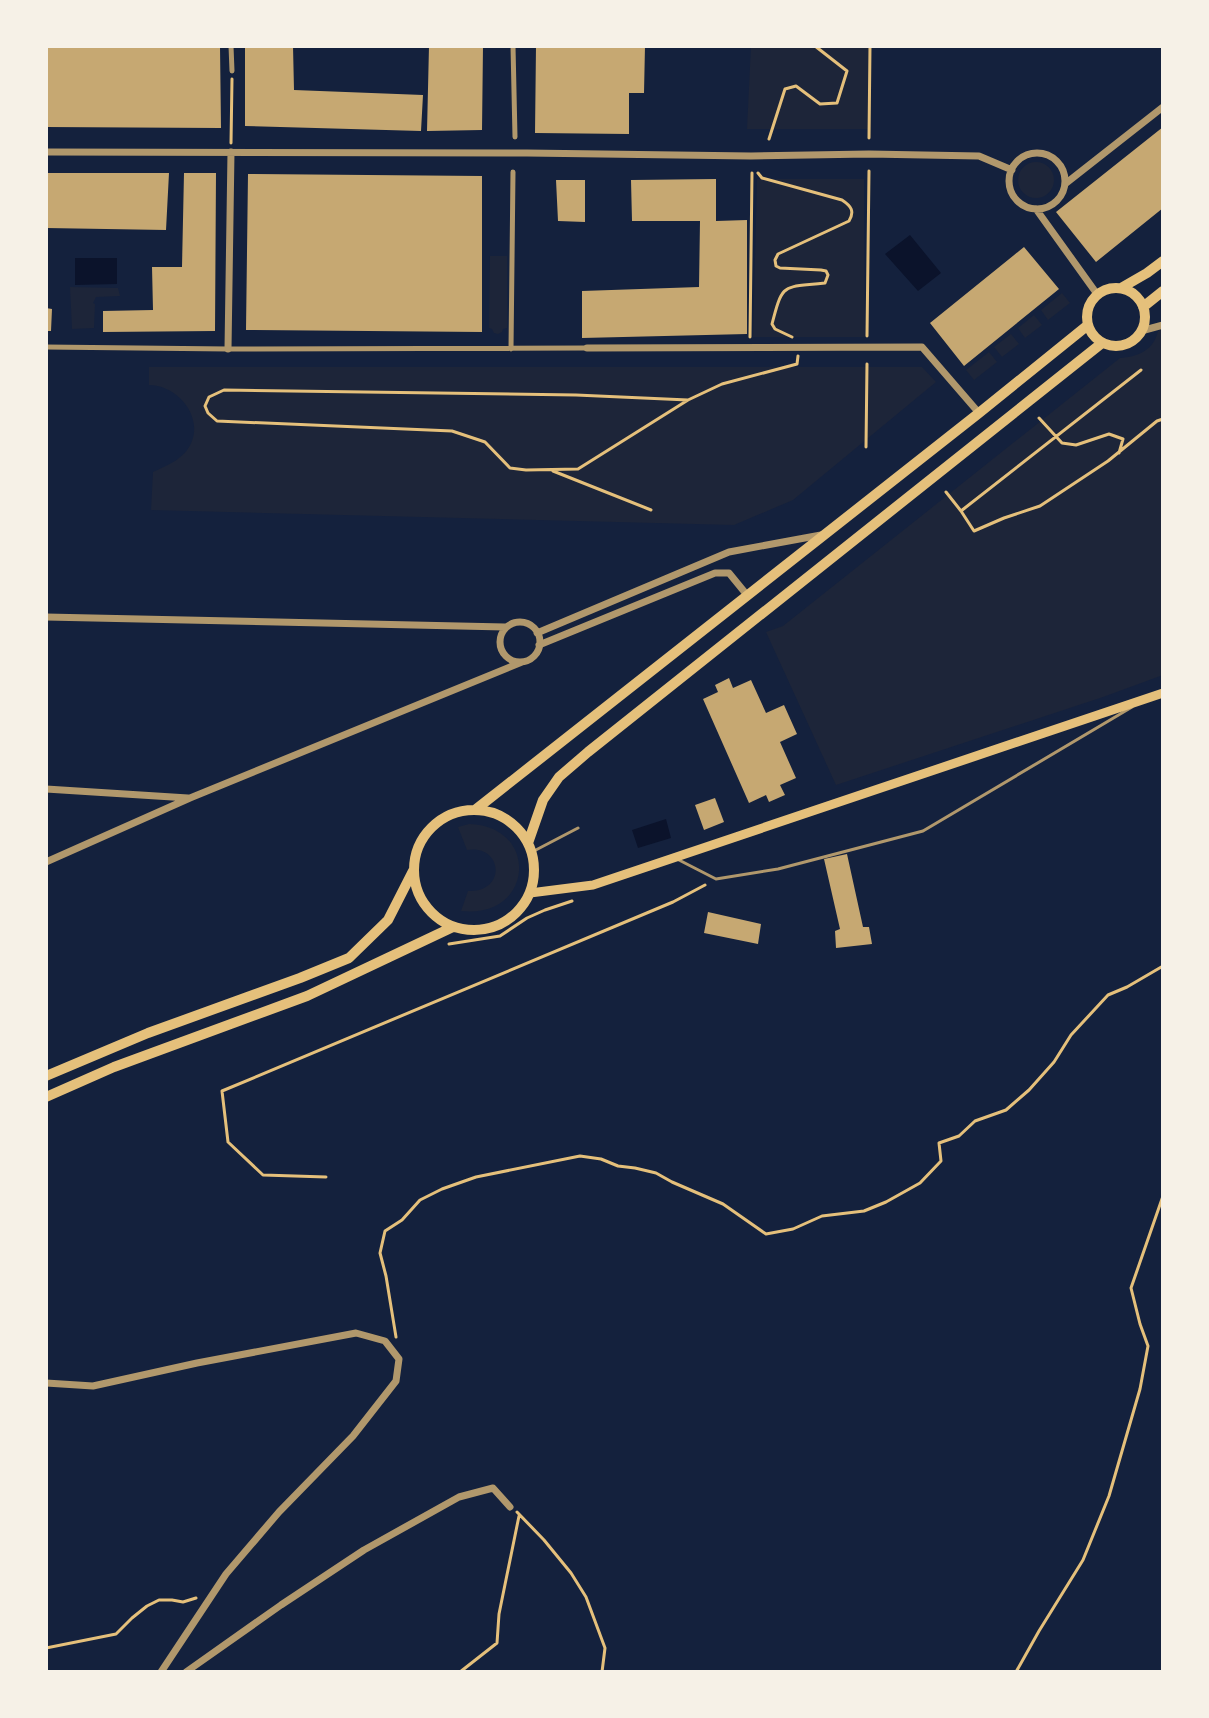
<svg xmlns="http://www.w3.org/2000/svg" width="1209" height="1718" font-family="'Fira Sans',sans-serif">
  <style>
    .green { fill: #1d2539 }
    .water { fill: #0b132b }
    .building { fill: #c6a872 }
    .lines { fill: none; stroke-linecap: round; stroke-linejoin: round }
    .path { stroke: #e5c07b; stroke-width: 3 }
    .service { stroke: #b1986c; stroke-width: 3 }
    .pedestrian { stroke: #b1986c; stroke-width: 5 }
    .minor { stroke: #b1986c; stroke-width: 7 }
    .secondary { stroke: #e5c07b; stroke-width: 9 }
    .primary { stroke: #e5c07b; stroke-width: 10 }
  </style>
  <rect width="100%" height="100%" fill="#14213d"/>
  <path class="green" d="M751 46H870L869 129H747Z
    M1018 180a18 18 0 1 1 36 0a18 18 0 1 1-36 0Z
    M757 179H864L865 337H753Z
    M490 256H507V328L503 329 502 332 498 334 494 333 492 329 489 328Z
    M70 287 118 288 120 296 96 297 93 303 95 304 94 328 72 329Z
    M1062 293 1070 303 1048 320 1041 310Z
    M1034 315 1042 325 1025 338 1018 328Z
    M1163 329V675L1103 697 836 785 766 632 783 626 1120 358C1138 357 1154 350 1158 331Z
    M1011 334 1019 344 1002 357 994 347Z
    M989 352 997 362 974 380 966 370Z
    M149 367H922L936 382 793 500 734 525 151 510 153 472C168 465 185 459 192 441 202 414 176 385 149 385Z
    M469 824C540 826 534 919 461 911L468 891C507 893 503 844 467 850L458 827Z"/>
  <path class="water" d="M910 235 941 273 918 291 885 254Z
    M75 258H117V284L75 285Z
    M666 819 671 838 638 848 632 830Z"/>
  <path class="building" d="M46 46H220L221 128 46 127Z
    M245 46H293L294 90 423 95 421 131 245 126Z
    M429 46H483L482 130 427 131Z
    M536 46H645L644 93H629V134L535 133Z
    M1163 127V208L1096 262 1056 212Z
    M46 173H169L166 230 46 228Z
    M184 173H216L215 331 103 332V311L153 310 152 267H182Z
    M248 174 482 176V332L246 330Z
    M716 179V221L747 220V334L582 338V291L699 287 700 221H632L631 180Z
    M556 180H585V222L558 221Z
    M1024 247 1059 289 964 366 930 323Z
    M46 308 52 309 51 331H46Z
    M729 678 733 688 751 680 766 713 784 705 797 734 780 742 796 778 780 785 785 795 769 802 766 795 749 803 703 699 718 692 715 685Z
    M715 798 724 822 704 830 695 805Z
    M847 854 863 927H869L872 944 836 948 835 931 840 929 824 859Z
    M708 912 761 924 758 944 704 933Z"/>
  <g class="lines">
    <path class="path" d="M869 138 870 46
      M769 139 785 89 796 86 820 104 837 103 847 71 815 46
      M231 143 232 79
      M758 173 762 178 842 200C851 206 855 211 849 221L778 254 775 260 776 266 780 268 821 270 826 271 828 275 825 283C783 288 783 281 772 324L775 329 792 337
      M867 336 869 171
      M750 337 752 173
      M1141 370 961 511 974 531 1004 518 1040 506 1108 461 1157 421 1163 419
      M688 400 578 469 526 470 510 468 485 442 452 431 217 421 208 413 205 406 209 397 224 390 576 395 688 400 722 384 797 364 798 356
      M1039 418 1062 443 1076 445 1109 434 1123 439 1119 453
      M866 447 867 364
      M553 471 651 510
      M946 492 961 511
      M449 944 500 936 527 918 545 910 572 901
      M326 1177 263 1175 228 1142 222 1091 673 902 705 885
      M396 1337 386 1276 380 1253 385 1231 402 1220 420 1200 442 1189 476 1177 580 1156 601 1159 618 1166 635 1168 656 1173 672 1182 723 1204 766 1234 793 1229 822 1216 864 1211 886 1202 920 1183 941 1161 939 1143 959 1136 975 1121 1006 1110 1029 1090 1054 1062 1071 1035 1108 995 1127 987 1163 966
      M517 1512 544 1540 571 1573 586 1597 605 1648 602 1672
      M46 1648 116 1634 132 1618 147 1606 159 1600H172L183 1602 196 1598
      M460 1672 497 1643 499 1614 519 1516
      M1016 1672 1039 1631 1083 1560 1109 1496 1140 1389 1148 1346 1140 1324 1131 1288 1163 1196"/>
    <path class="service" d="M532 852 578 828
      M677 859 716 879 778 869 923 831 1132 707"/>
    <path class="pedestrian" d="M231 46 232 71
      M513 46 515 137
      M46 347 228 349 587 348
      M511 349 513 172"/>
    <path class="minor" d="M46 152 527 153 751 156 869 154 979 156 1012 170
      M1009 181a28 28 0 1 1 56 0a28 28 0 1 1-56 0Z
      M1065 184 1163 107
      M1036 209 1097 294
      M1141 331 1163 325
      M587 348 922 347 979 413
      M228 349 231 152
      M46 617 505 627
      M500 642a20 20 0 1 1 40 0a20 20 0 1 1-40 0Z
      M537 633 729 552 821 535
      M539 645 715 573H729L747 595
      M46 789 188 798
      M46 862 190 798 522 662
      M46 1383 93 1386 197 1363 356 1333 385 1341 399 1359 396 1381 353 1436 279 1512 226 1574 161 1672
      M186 1672 281 1605 364 1550 459 1497 493 1488 510 1507"/>
    <path class="secondary" d="M530 893 593 885 1163 693"/>
    <path class="primary" d="M1121 288 1147 273 1163 261
      M1087 317a29 29 0 1 1 58 0a29 29 0 1 1-58 0Z
      M1143 307 1163 291
      M475 810 979 413 1088 325
      M414 870a60 60 0 1 1 120 0a60 60 0 1 1-120 0Z
      M528 843 543 800 559 777 588 752 1102 343
      M46 1076 148 1033 300 978 349 958 388 920 413 871
      M46 1097 114 1067 307 996 453 927"/>
  </g>
  <rect width="1209" height="1718" fill="none" stroke="#f6f1e7" stroke-width="96"/>
</svg>
